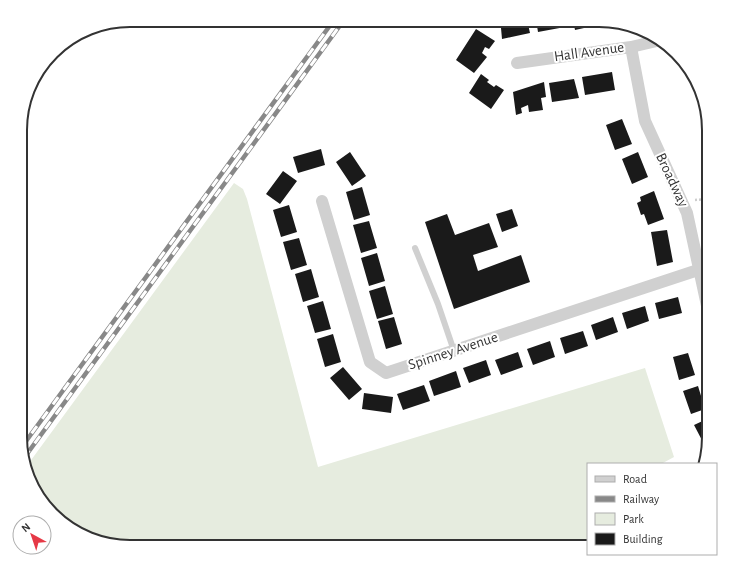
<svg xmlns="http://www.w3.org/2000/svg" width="729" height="567" font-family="'Alegreya Sans',sans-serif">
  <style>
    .green { fill: #e6ecdf }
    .building { fill: #1a1a1a }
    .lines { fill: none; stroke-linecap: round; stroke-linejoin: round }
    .path { stroke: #cdcdcd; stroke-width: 2.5; stroke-dasharray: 2 2; stroke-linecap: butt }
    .lane { stroke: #d0d0d0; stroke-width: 6 }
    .street { stroke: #d0d0d0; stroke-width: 12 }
    .rail-casing { stroke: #888; stroke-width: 4.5 }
    .rail { stroke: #fff; stroke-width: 3; stroke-dasharray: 9; stroke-linecap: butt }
    .labels { text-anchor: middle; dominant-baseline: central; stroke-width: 4; stroke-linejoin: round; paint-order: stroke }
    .street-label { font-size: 15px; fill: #333; stroke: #fff }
    .rim { fill: none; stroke: #333; stroke-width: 2 }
  </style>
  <rect width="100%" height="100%" fill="#fff"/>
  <path class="green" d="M234 183 243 189 247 199 318 467 645 368 674 457 661 464H588V547H123L88 539 57 520 31 486 26 467Z"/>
  <path class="building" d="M496 20H527L530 33 502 39 501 28H497Z
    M536 20H563L565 27 538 32Z
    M573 20H601L602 24 575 30Z
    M476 29 495 41 489 49 485 47 482 53 487 57 474 73 456 60Z
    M612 72 615 90 585 95 582 77Z
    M481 74 489 80 487 82 494 87 496 85 504 90 491 109 469 93Z
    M574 79 579 98 552 102 549 83Z
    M544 82 546 97 541 98 543 110 529 112 528 105 521 108 522 113 516 115 513 92Z
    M622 119 632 144 615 150 606 125Z
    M321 149 325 165 298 173 293 157Z
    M350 152 366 176 352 186 336 162Z
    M638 152 648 177 632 184 622 159Z
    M283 171 297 181 280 204 266 194Z
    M362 187 370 215 354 220 346 192Z
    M654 191 664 219 648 225 644 214 641 215 637 203 641 201 640 197Z
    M289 205 297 232 281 237 273 210Z
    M512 209 518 226 502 232 496 214Z
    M447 214 455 235 489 223 498 247 473 255 478 271 521 255 530 282 454 309 425 222Z
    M369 221 377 248 361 253 353 225Z
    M667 230 673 262 657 266 651 232Z
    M299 238 307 265 291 270 283 242Z
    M377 253 385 281 369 286 361 258Z
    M311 269 319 297 303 302 295 274Z
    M385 286 393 314 377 319 369 291Z
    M678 297 682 313 659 319 655 303Z
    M323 301 331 329 315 333 307 306Z
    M645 306 649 321 627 329 622 313Z
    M394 317 402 344 386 349 378 321Z
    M613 317 618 332 596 340 591 325Z
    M583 331 588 346 565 354 560 338Z
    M333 334 341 362 325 367 317 339Z
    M550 341 555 357 533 365 527 349Z
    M518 352 523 367 501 375 495 360Z
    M688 353 695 375 679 380 673 357Z
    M486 360 491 375 469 383 463 368Z
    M343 367 362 389 349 400 330 378Z
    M456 371 461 387 434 396 429 381Z
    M424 385 430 401 403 410 397 394Z
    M698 386 705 409 691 414 683 391Z
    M364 393 393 397 391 413 362 409Z
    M709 418V444L705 446 694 425Z"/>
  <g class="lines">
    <path class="path" d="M695 200 709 199"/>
    <path class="lane" d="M415 248 438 304 454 351"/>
    <path class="street" d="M631 47 645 121 687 213 709 315
      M517 63 631 47 661 40
      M322 201 370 362 386 373 698 270"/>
    <g class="rail-casing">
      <path id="rail" d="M21 448 334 20
        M24 458 344 20"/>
    </g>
    <use href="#rail" class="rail"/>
  </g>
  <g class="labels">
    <g class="street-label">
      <text transform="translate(589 52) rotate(-8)">Hall Avenue</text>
      <text transform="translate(672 180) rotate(65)">Broadway</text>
      <text transform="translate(453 351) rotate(-18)">Spinney Avenue</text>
    </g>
  </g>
  <path d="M0 0H729V567H0ZM130 27H599A103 103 0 0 1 702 130V437A103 103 0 0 1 599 540H130A103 103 0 0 1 27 437V130A103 103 0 0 1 130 27Z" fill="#fff" fill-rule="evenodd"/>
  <path class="rim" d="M130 27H599A103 103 0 0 1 702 130V437A103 103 0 0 1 599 540H130A103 103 0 0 1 27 437V130A103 103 0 0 1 130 27Z"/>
  <rect x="587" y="463" width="130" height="92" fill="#ffffff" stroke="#adadad"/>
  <rect x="595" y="476" width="20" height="6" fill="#d0d0d0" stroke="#adadad"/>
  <text x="623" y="483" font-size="12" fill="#333333">Road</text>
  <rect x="595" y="496" width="20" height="6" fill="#888888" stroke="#adadad"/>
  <text x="623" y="503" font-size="12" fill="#333333">Railway</text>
  <rect x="595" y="513" width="20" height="12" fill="#e6ecdf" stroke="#adadad"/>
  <text x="623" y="523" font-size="12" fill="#333333">Park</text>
  <rect x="595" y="533" width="20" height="12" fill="#1a1a1a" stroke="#adadad"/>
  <text x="623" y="543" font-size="12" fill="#333333">Building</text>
  <g transform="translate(32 535) rotate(320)"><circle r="19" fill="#ffffff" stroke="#adadad"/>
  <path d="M0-3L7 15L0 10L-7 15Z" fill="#e63946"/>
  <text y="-6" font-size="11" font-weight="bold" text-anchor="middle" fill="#333333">N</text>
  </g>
</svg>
